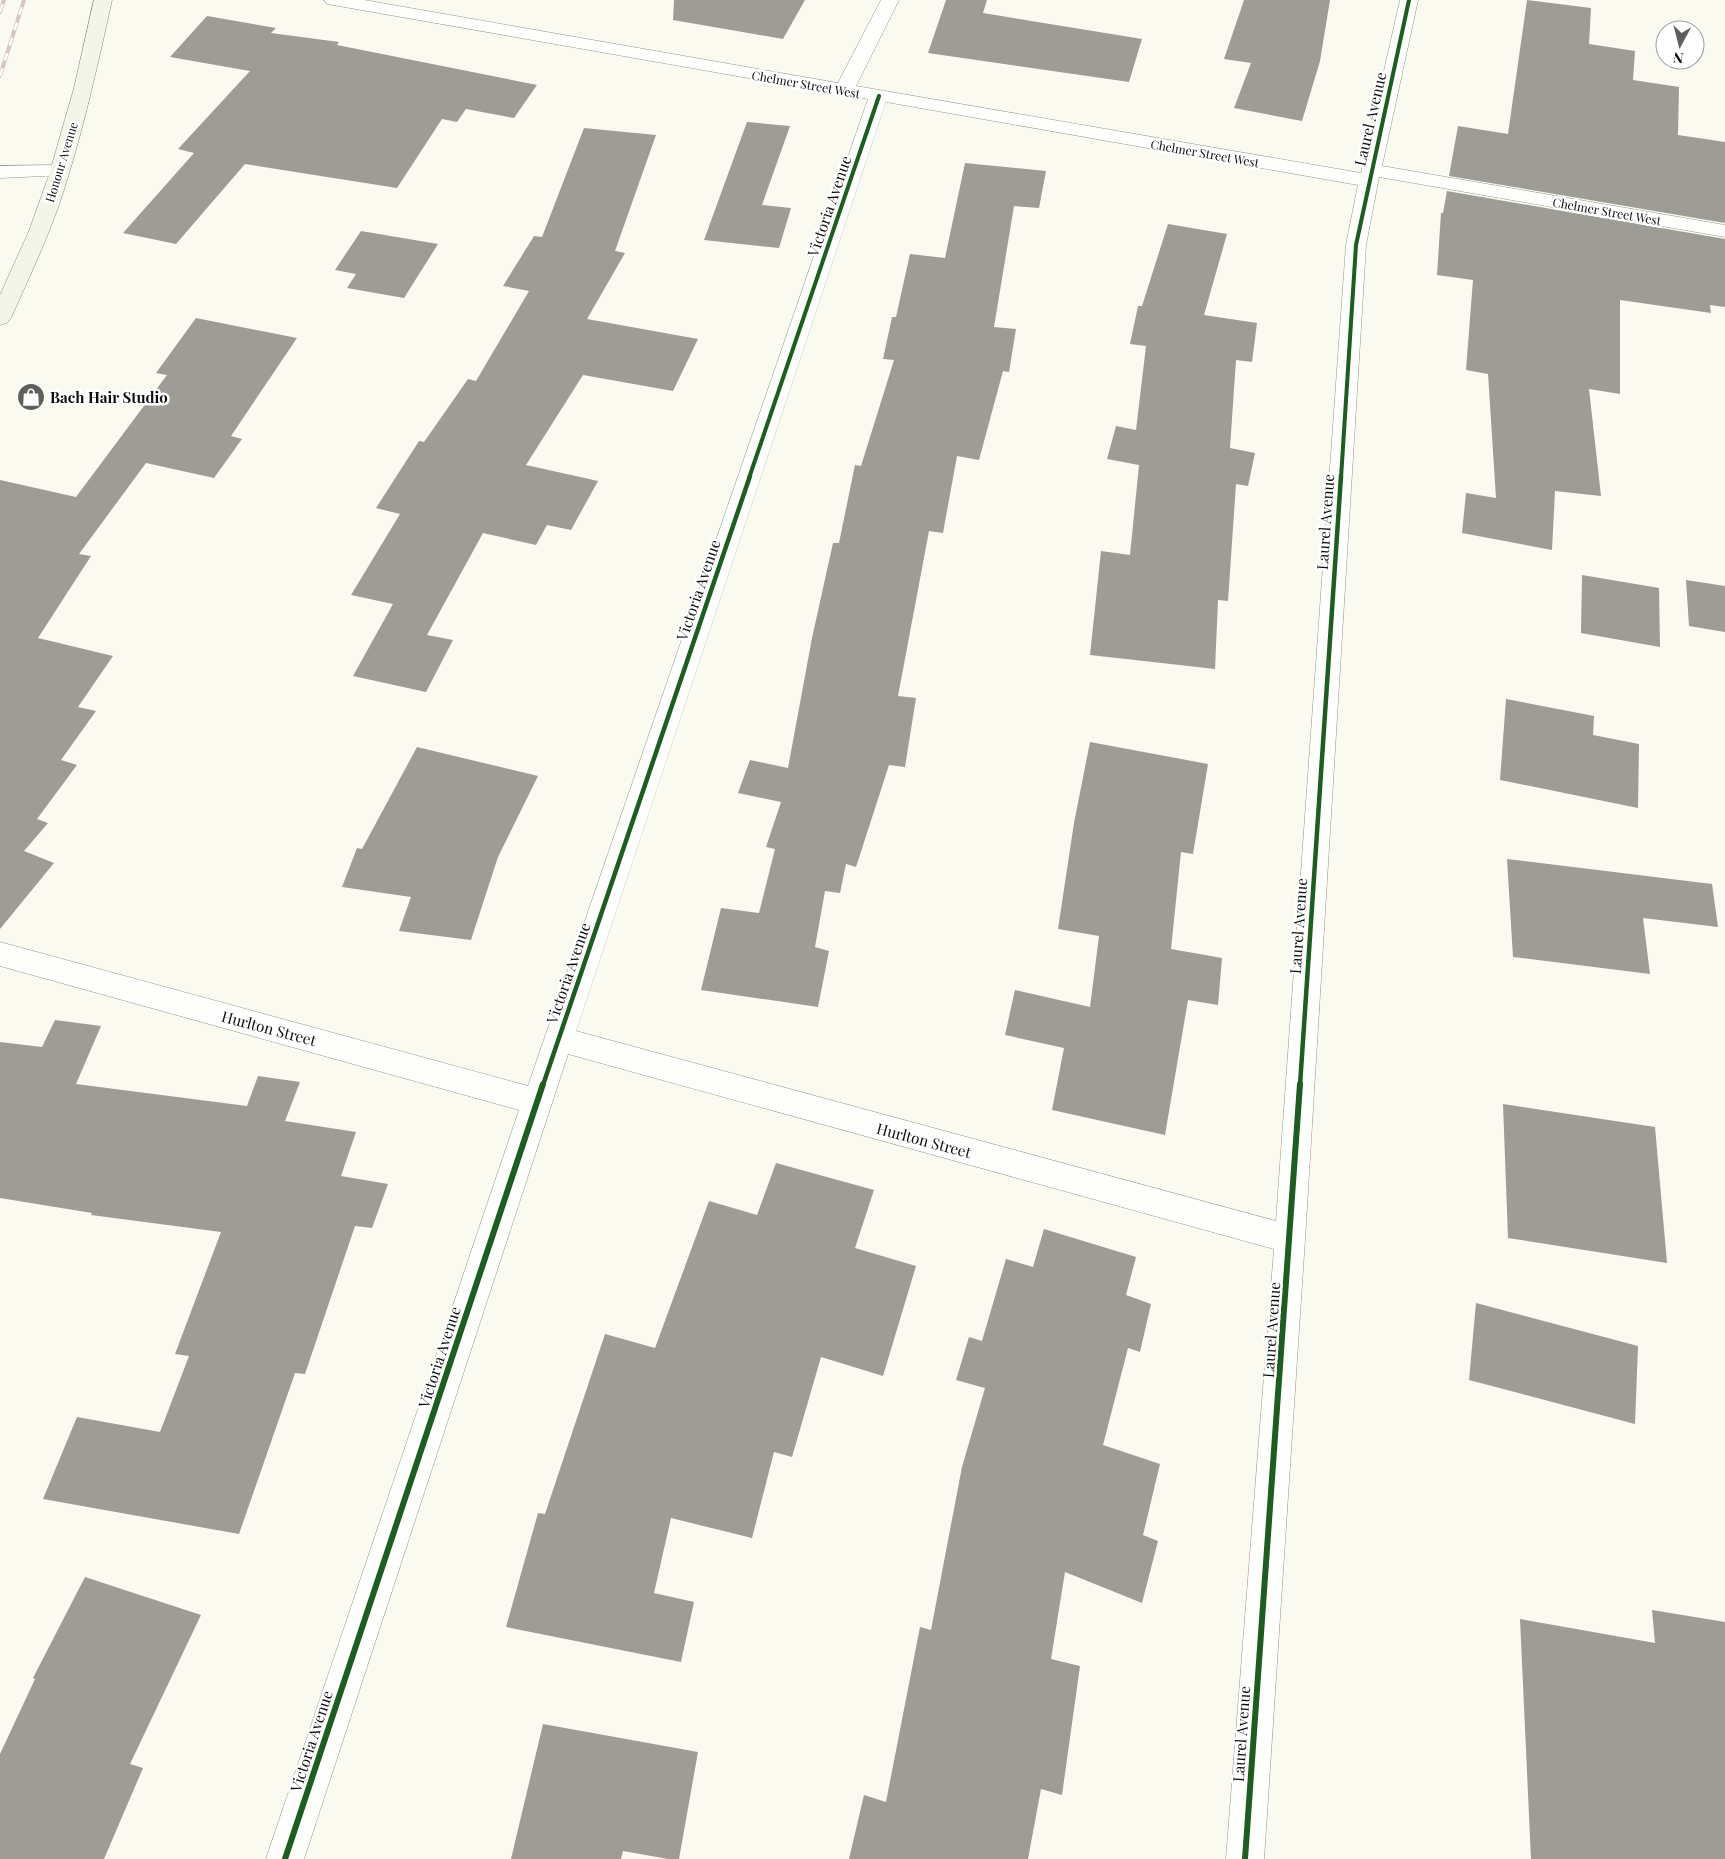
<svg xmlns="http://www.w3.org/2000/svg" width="1725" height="1859" font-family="'Playfair Display',serif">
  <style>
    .building { fill: #9d9c96 }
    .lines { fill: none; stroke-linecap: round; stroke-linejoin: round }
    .street-casing { stroke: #93938f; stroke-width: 1 }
    .secondary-casing { stroke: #8a8a85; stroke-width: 1 }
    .street { fill: #fefefd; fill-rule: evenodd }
    .secondary { fill: #f3f5e8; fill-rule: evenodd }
    .rail-casing { stroke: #d6c7c3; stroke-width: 4 }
    .rail { stroke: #fff; stroke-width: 2.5; stroke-dasharray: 8; stroke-linecap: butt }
    .cycleway-far2-casing { stroke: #fff; stroke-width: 6 }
    .cycleway-far1-casing { stroke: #fff; stroke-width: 8 }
    .cycleway-casing { stroke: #fff; stroke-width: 9 }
    .cycleway-far2 { stroke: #1b5e20; stroke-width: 4 }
    .cycleway-far1 { stroke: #1b5e20; stroke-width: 4.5 }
    .cycleway { stroke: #1b5e20; stroke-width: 6 }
    .labels { text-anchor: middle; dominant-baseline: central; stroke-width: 5; stroke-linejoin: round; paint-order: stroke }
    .far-street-label { font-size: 12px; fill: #0c0c0c; stroke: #fff }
    .street-label { font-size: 15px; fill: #0c0c0c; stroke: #fff }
    .poi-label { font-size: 15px; font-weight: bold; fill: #0c0c0c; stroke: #fff; text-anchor: start }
  </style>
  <rect width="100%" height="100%" fill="#fafaf0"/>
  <path class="building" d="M674 0H805L783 39 673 20Z
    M946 0H987L983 13 1142 39 1129 82 928 53Z
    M1244 0H1330L1320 61 1302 121 1234 108 1251 63 1224 59Z
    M1527 0 1591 8 1589 44 1635 51 1633 80 1679 87 1678 135 1725 142V223L1449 176 1458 126 1508 134Z
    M207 16 276 28 271 33 339 42 337 45 537 85 514 118 466 109 457 122 442 119 397 188 245 164 176 244 123 233 194 153 178 149 250 71 170 57Z
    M747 122 790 126 762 205 791 208 779 248 704 240Z
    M584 128 656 135 615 251 625 253 587 319 698 339 673 391 583 375 526 465 598 481 571 530 547 525 536 545 483 533 427 635 453 640 426 692 353 676 393 604 351 595 400 514 376 508 419 441 424 442 468 379 476 381 529 291 503 286 534 236 542 237Z
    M965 163 1046 171 1039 208 1014 206 994 327 1016 329 1009 372 1003 371 979 460 957 456 943 533 929 531 898 696 916 698 905 767 889 765 856 867 846 864 840 893 825 891 815 947 829 951 818 1007 701 990 721 908 759 913 775 849 766 847 781 802 738 793 750 760 788 768 812 638 833 543H839L855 465 861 466 894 360 883 359 892 317H896L910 254 945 258Z
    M1447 191 1725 239V307L1710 305 1711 313 1620 300V394L1589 389 1601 496 1555 491 1552 550 1462 533 1466 493 1496 498 1488 374 1466 370 1473 280 1437 275 1441 213H1443Z
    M1168 224 1227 234 1204 315 1257 323 1252 362 1236 360 1230 448 1255 453 1248 486 1236 484 1228 601 1218 600 1215 669 1090 655 1101 551 1130 555 1139 465 1107 459 1116 426 1136 430 1146 346 1130 344 1138 306H1142Z
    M361 231 438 244 404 298 347 288 356 274 335 270Z
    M196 318 297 338 231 436 242 439 214 478 146 463 79 554 91 556 38 638 113 656 78 707 96 711 61 760 77 765 37 819 48 823 24 851 54 863 0 929V480L76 497 167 375 156 373Z
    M1582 575 1659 588 1660 647 1581 633Z
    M1686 580 1725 586V632L1689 626Z
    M1506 699 1594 716 1593 735 1639 744 1638 808 1500 780Z
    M1090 742 1208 764 1193 854 1181 852 1171 949 1222 958 1218 1005 1188 1000 1165 1135 1052 1110 1064 1048 1005 1035 1015 990 1090 1007 1099 936 1058 929 1074 823Z
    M417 747 538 776 498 857 471 940 399 931 411 897 342 887 357 848 362 849Z
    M1507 859 1712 884 1718 927 1643 918 1650 974 1513 957Z
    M55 1020 101 1026 76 1084 247 1106 258 1076 300 1082 285 1121 356 1132 341 1176 388 1184 372 1228 355 1226 305 1374 295 1373 239 1534 43 1499 77 1417 160 1432 189 1356 175 1354 221 1232 91 1215 92 1213 0 1198V1042L42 1047Z
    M1503 1104 1655 1127 1667 1263 1508 1238Z
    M776 1163 874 1190 855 1248 916 1266 883 1376 821 1357 792 1457 774 1452 752 1538 671 1518 654 1593 694 1602 681 1662 506 1627 538 1513 545 1514 605 1334 655 1348 709 1201 757 1215Z
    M1044 1229 1136 1257 1126 1295 1151 1304 1140 1352 1128 1348 1103 1445 1160 1464 1143 1535 1158 1541 1142 1603 1065 1572 1051 1659 1080 1666 1062 1795 1041 1789 1028 1859H849L864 1795 886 1802 920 1627 931 1630 962 1467 985 1388 956 1380 969 1337 982 1341 1006 1259 1033 1267Z
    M1476 1303 1638 1346 1635 1424 1469 1380Z
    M85 1577 201 1615 130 1764 143 1768 104 1859H0V1754L35 1679 33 1678Z
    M1652 1610 1725 1622V1859H1531L1520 1619 1655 1643Z
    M543 1724 698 1752 679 1859H668L623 1851 621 1859H511Z"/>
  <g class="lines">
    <g class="street-casing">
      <path id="street" d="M324 0H364L838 83 881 0H899L856 86 1361 173 1400 0H1418L1382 166 1725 225V237L1379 177 1366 245 1305 1239 1264 1859H1226L1274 1249 568 1054 304 1859H266L519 1110 0 966V942L528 1086 868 99 333 5 327 4ZM886 102 1358 185 1346 245 1276 1221 576 1031Z
        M59 165 66 167 69 171 66 175 0 178V166Z"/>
    </g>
    <g class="secondary-casing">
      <path id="secondary" d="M94 0H112C97 68 82 136 60 202 46 242 28 280 11 318L7 323 0 325V295L29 231 49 175 74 88Z"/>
    </g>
    <use href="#street" class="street"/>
    <use href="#secondary" class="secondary"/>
    <g class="rail-casing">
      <path id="rail" d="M0 12 4 0
        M0 76 24 0"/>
    </g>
    <use href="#rail" class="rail"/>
    <g class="cycleway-far2-casing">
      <path id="cycleway-far2" d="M749 478 879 96
        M1341 478 1356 245 1409 0"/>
    </g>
    <g class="cycleway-far1-casing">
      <path id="cycleway-far1" d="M543 1085 750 476
        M1300 1085 1341 476"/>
    </g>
    <g class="cycleway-casing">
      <path id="cycleway" d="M285 1859 543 1084
        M1245 1859 1300 1084"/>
    </g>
    <use href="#cycleway-far2" class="cycleway-far2"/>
    <use href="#cycleway-far1" class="cycleway-far1"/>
    <use href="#cycleway" class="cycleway"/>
  </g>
  <defs>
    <g id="shop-disc" transform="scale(1.4375)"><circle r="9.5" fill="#5f5f5c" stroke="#fff"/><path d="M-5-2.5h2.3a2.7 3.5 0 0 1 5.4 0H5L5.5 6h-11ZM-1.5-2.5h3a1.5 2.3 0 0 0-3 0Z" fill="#fff"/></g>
  </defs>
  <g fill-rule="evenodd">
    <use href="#shop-disc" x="31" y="397"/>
  </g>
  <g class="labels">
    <g class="far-street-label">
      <text transform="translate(806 84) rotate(10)">Chelmer Street West</text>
      <text transform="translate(1205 153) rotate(10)">Chelmer Street West</text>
      <text transform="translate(61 162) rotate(-73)">Honour Avenue</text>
      <text transform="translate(1607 211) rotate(10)">Chelmer Street West</text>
    </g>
    <g class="street-label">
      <text transform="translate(1370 119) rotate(-77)">Laurel Avenue</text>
      <text transform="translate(829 206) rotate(-71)">Victoria Avenue</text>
      <text transform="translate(1325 522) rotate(-86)">Laurel Avenue</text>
      <text transform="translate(698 590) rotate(-71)">Victoria Avenue</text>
      <text transform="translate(1298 926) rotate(-86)">Laurel Avenue</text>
      <text transform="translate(568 973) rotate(-71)">Victoria Avenue</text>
      <text transform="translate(269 1028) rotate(15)">Hurlton Street</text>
      <text transform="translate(924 1140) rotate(15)">Hurlton Street</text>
      <text transform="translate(1271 1330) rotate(-86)">Laurel Avenue</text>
      <text transform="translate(439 1357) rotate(-72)">Victoria Avenue</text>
      <text transform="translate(1241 1734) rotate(-86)">Laurel Avenue</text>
      <text transform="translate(311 1741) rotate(-72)">Victoria Avenue</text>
    </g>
    <g class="poi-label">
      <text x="50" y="397">Bach Hair Studio</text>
    </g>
  </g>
  <g transform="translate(1680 45) rotate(187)"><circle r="24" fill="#ffffff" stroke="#9e9e9e"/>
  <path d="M0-4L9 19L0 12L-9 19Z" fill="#5f5f5c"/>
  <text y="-8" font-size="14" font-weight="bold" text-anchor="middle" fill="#0c0c0c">N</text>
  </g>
</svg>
